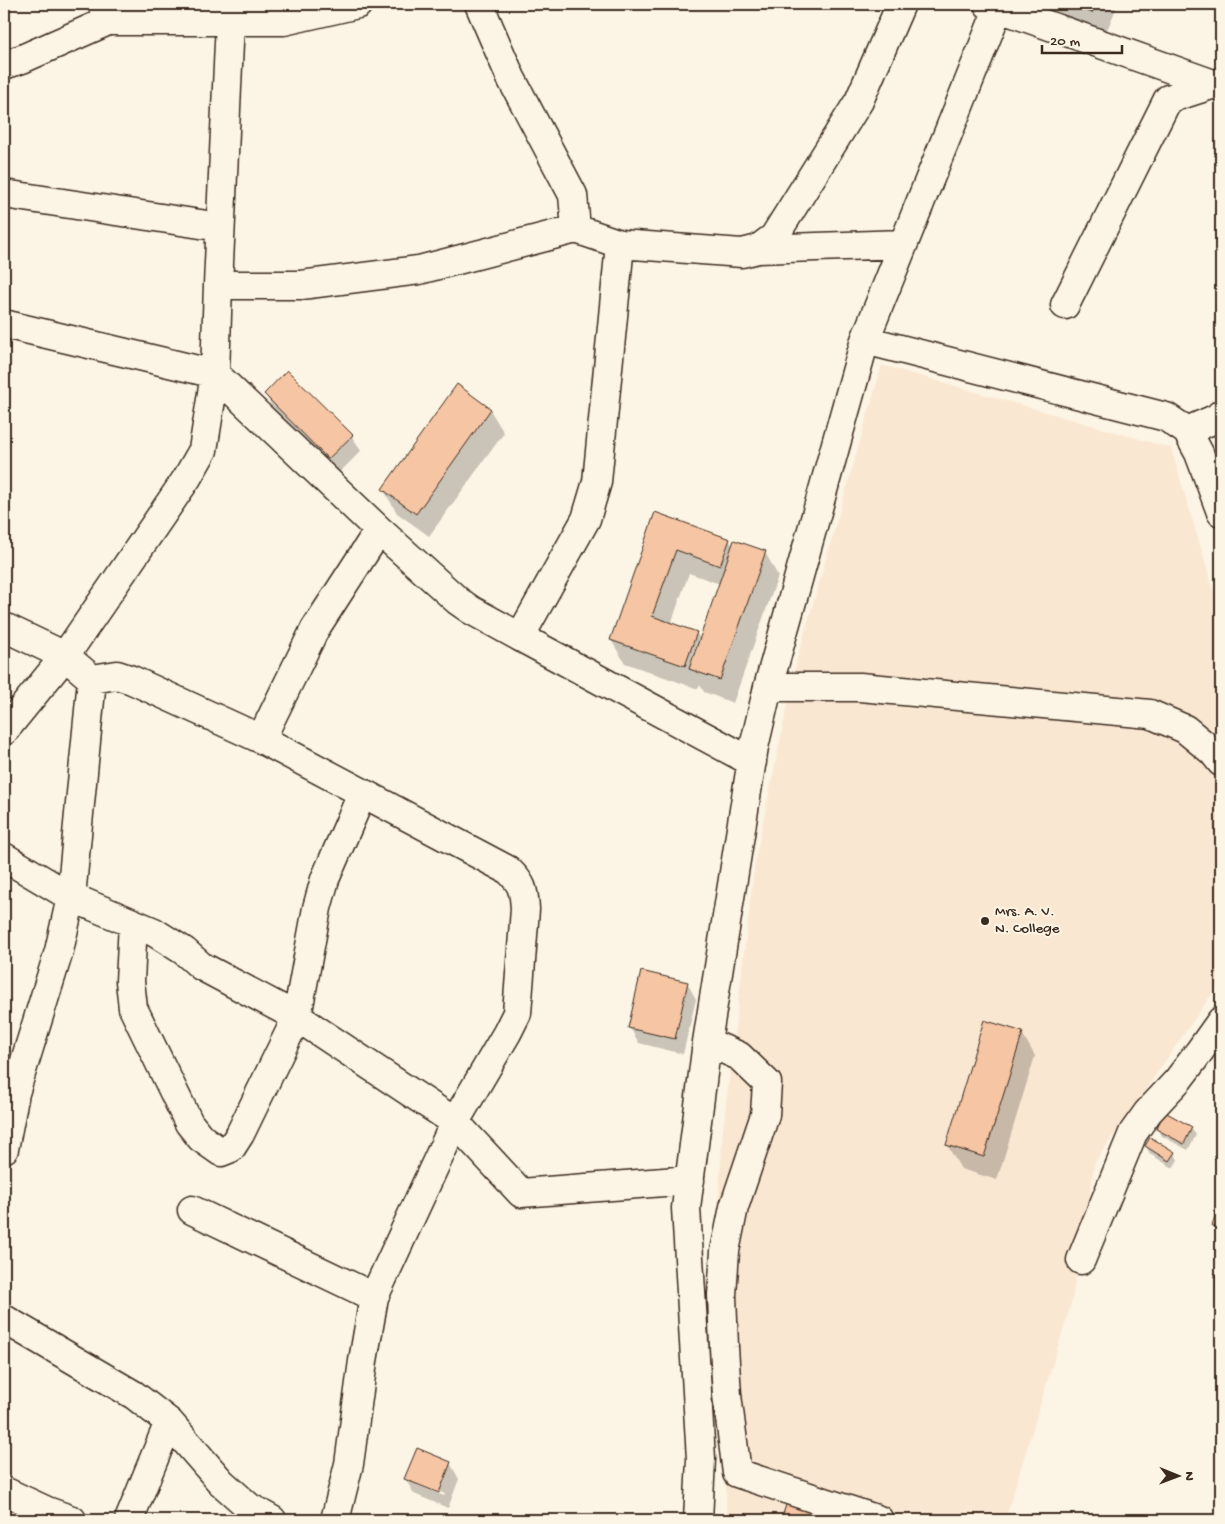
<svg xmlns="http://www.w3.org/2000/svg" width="1225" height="1524" font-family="'Gochi Hand',sans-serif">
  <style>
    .built { fill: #fae7d2 }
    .shadow { fill: #0003; fill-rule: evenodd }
    .building { fill: #f5c5a4; stroke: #3b2a1e }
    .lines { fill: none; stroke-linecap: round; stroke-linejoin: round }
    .minor-casing { stroke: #3b2a1e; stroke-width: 31 }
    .minor { stroke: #fcf5e5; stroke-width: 28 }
    .poi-dot { fill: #3b2a1e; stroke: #fcf5e5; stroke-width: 2 }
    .labels { text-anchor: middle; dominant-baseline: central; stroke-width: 4; stroke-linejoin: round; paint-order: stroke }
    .poi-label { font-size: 15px; fill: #3b2a1e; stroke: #fcf5e5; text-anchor: start }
  </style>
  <rect width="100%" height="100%" fill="#fcf5e5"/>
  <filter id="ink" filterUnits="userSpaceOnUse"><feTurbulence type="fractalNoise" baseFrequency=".02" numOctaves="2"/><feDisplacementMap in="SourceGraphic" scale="10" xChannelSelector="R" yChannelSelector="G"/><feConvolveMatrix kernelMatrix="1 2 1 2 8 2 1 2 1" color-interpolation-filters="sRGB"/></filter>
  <g filter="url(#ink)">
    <path class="built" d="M882 365 1171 448 1221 615V981L1095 1162 1072 1301 1005 1520H726V1479L712 1297 723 1129 755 861 797 659Z"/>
    <path class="shadow" d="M1042 4H1118L1105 35 1046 11Z
      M265 394 352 436 361 451 338 474 274 410Z
      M490 410 504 433 429 536 397 513 383 489Z
      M656 514 729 540 733 547 765 552 778 576 733 703 704 692 700 685 698 689 625 663 611 640ZM689 573 720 584 701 640 696 633 671 624Z
      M687 983 696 999 683 1054 639 1043 630 1028Z
      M1022 1033 1035 1056 997 1180 961 1169 947 1145Z
      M1191 1128 1196 1135 1188 1150 1162 1136 1157 1129Z
      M1146 1146 1174 1152 1178 1160 1173 1168 1150 1154Z
      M1219 1207H1221V1239L1214 1226Z
      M1217 1275H1221V1309L1218 1303Z
      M450 1463 459 1479 448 1508 414 1494 405 1478ZM417 1482 445 1494 444 1496 417 1485Z
      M788 1504 821 1514 824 1520H782Z"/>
    <path class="building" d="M1070 4H1095L1092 13Z
      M287 370 353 435 328 459 264 394Z
      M457 384 491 409 416 514 382 489Z
      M655 512 730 539 720 566 676 550 652 616 697 632 685 666 610 640Z
      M734 540 766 551 720 680 689 669Z
      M641 971 688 982 675 1039 628 1028Z
      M984 1020 1023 1032 984 1157 946 1145Z
      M1165 1112 1192 1127 1184 1144 1156 1129Z
      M1150 1137 1175 1152 1169 1161 1145 1146Z
      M1218 1205 1221 1206V1234L1219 1233 1221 1228 1212 1226Z
      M1216 1274H1221V1303H1217Z
      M417 1448 451 1462 439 1493 404 1479Z
      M787 1502 821 1513 819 1520H781Z"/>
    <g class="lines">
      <g class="minor-casing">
        <path id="minor" d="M102 4 108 21H230L232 4
          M988 4 1219 86
          M4 65 22 59 108 21
          M4 194 220 227
          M620 244 742 253 758 249 774 237 859 101 901 4
          M758 249 903 244
          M218 285H301L419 270 576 229 573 195 511 78 479 4
          M1065 305 1168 99 1221 82
          M4 324 215 374 379 530 458 601 471 610 520 637 586 519 597 482 620 244 576 229
          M865 340 1166 417 1187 431 1199 453 1221 512
          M1187 431 1217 418 1221 414
          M4 627 65 656 4 731
          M520 637 752 762
          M92 679 117 675 132 680 261 739 508 870C522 883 524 890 525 909L517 1013 507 1033 455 1122 374 1297 363 1361 349 1464 335 1520
          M768 687H860L1150 714 1185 729 1213 752 1221 762
          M261 739 315 629 379 530
          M4 857 71 897 154 932 184 951 201 966 297 1017 317 908 325 879 362 794
          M133 923 130 981 133 1008 189 1123 201 1138 221 1152 231 1148 240 1134 297 1017 455 1122 521 1193 690 1180
          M707 1042 739 1056 767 1083 765 1115 734 1207 725 1251 722 1295 724 1347 727 1395 737 1473 879 1520
          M4 1149 15 1093 59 951 71 897 92 679 65 656 187 478 203 450 215 374 218 285 230 21H284L358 4
          M192 1210 374 1297
          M1081 1260 1133 1133 1148 1112 1178 1080 1194 1059 1221 1021
          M4 1319 134 1395 169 1422 221 1482 249 1507 272 1520
          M4 1491 47 1511 72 1520
          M129 1520 169 1422
          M698 1520 701 1459 686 1208 707 1042 754 747 768 687 865 340 1000 4"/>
      </g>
      <use href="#minor" class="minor"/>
    </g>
  </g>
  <circle class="poi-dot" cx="985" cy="921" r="5"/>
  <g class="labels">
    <g class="poi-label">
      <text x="995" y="912">Mrs. A. V.<tspan x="995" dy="17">N. College</tspan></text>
    </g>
  </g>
  <rect width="1225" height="1524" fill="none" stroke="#fcf5e5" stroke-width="20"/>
  <rect x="10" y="10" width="1205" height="1504" fill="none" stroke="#3b2a1e" stroke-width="2" filter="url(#ink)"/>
  <g transform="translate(1178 1476) rotate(91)" stroke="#fcf5e5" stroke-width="4" paint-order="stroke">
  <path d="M0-4L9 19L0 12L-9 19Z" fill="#3b2a1e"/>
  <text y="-8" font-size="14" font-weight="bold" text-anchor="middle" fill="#3b2a1e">N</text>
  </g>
  <path d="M1042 45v8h80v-8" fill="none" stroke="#3b2a1e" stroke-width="2.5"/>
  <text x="1050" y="45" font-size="15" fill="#3b2a1e" stroke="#fcf5e5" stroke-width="4" paint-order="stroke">20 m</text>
</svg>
